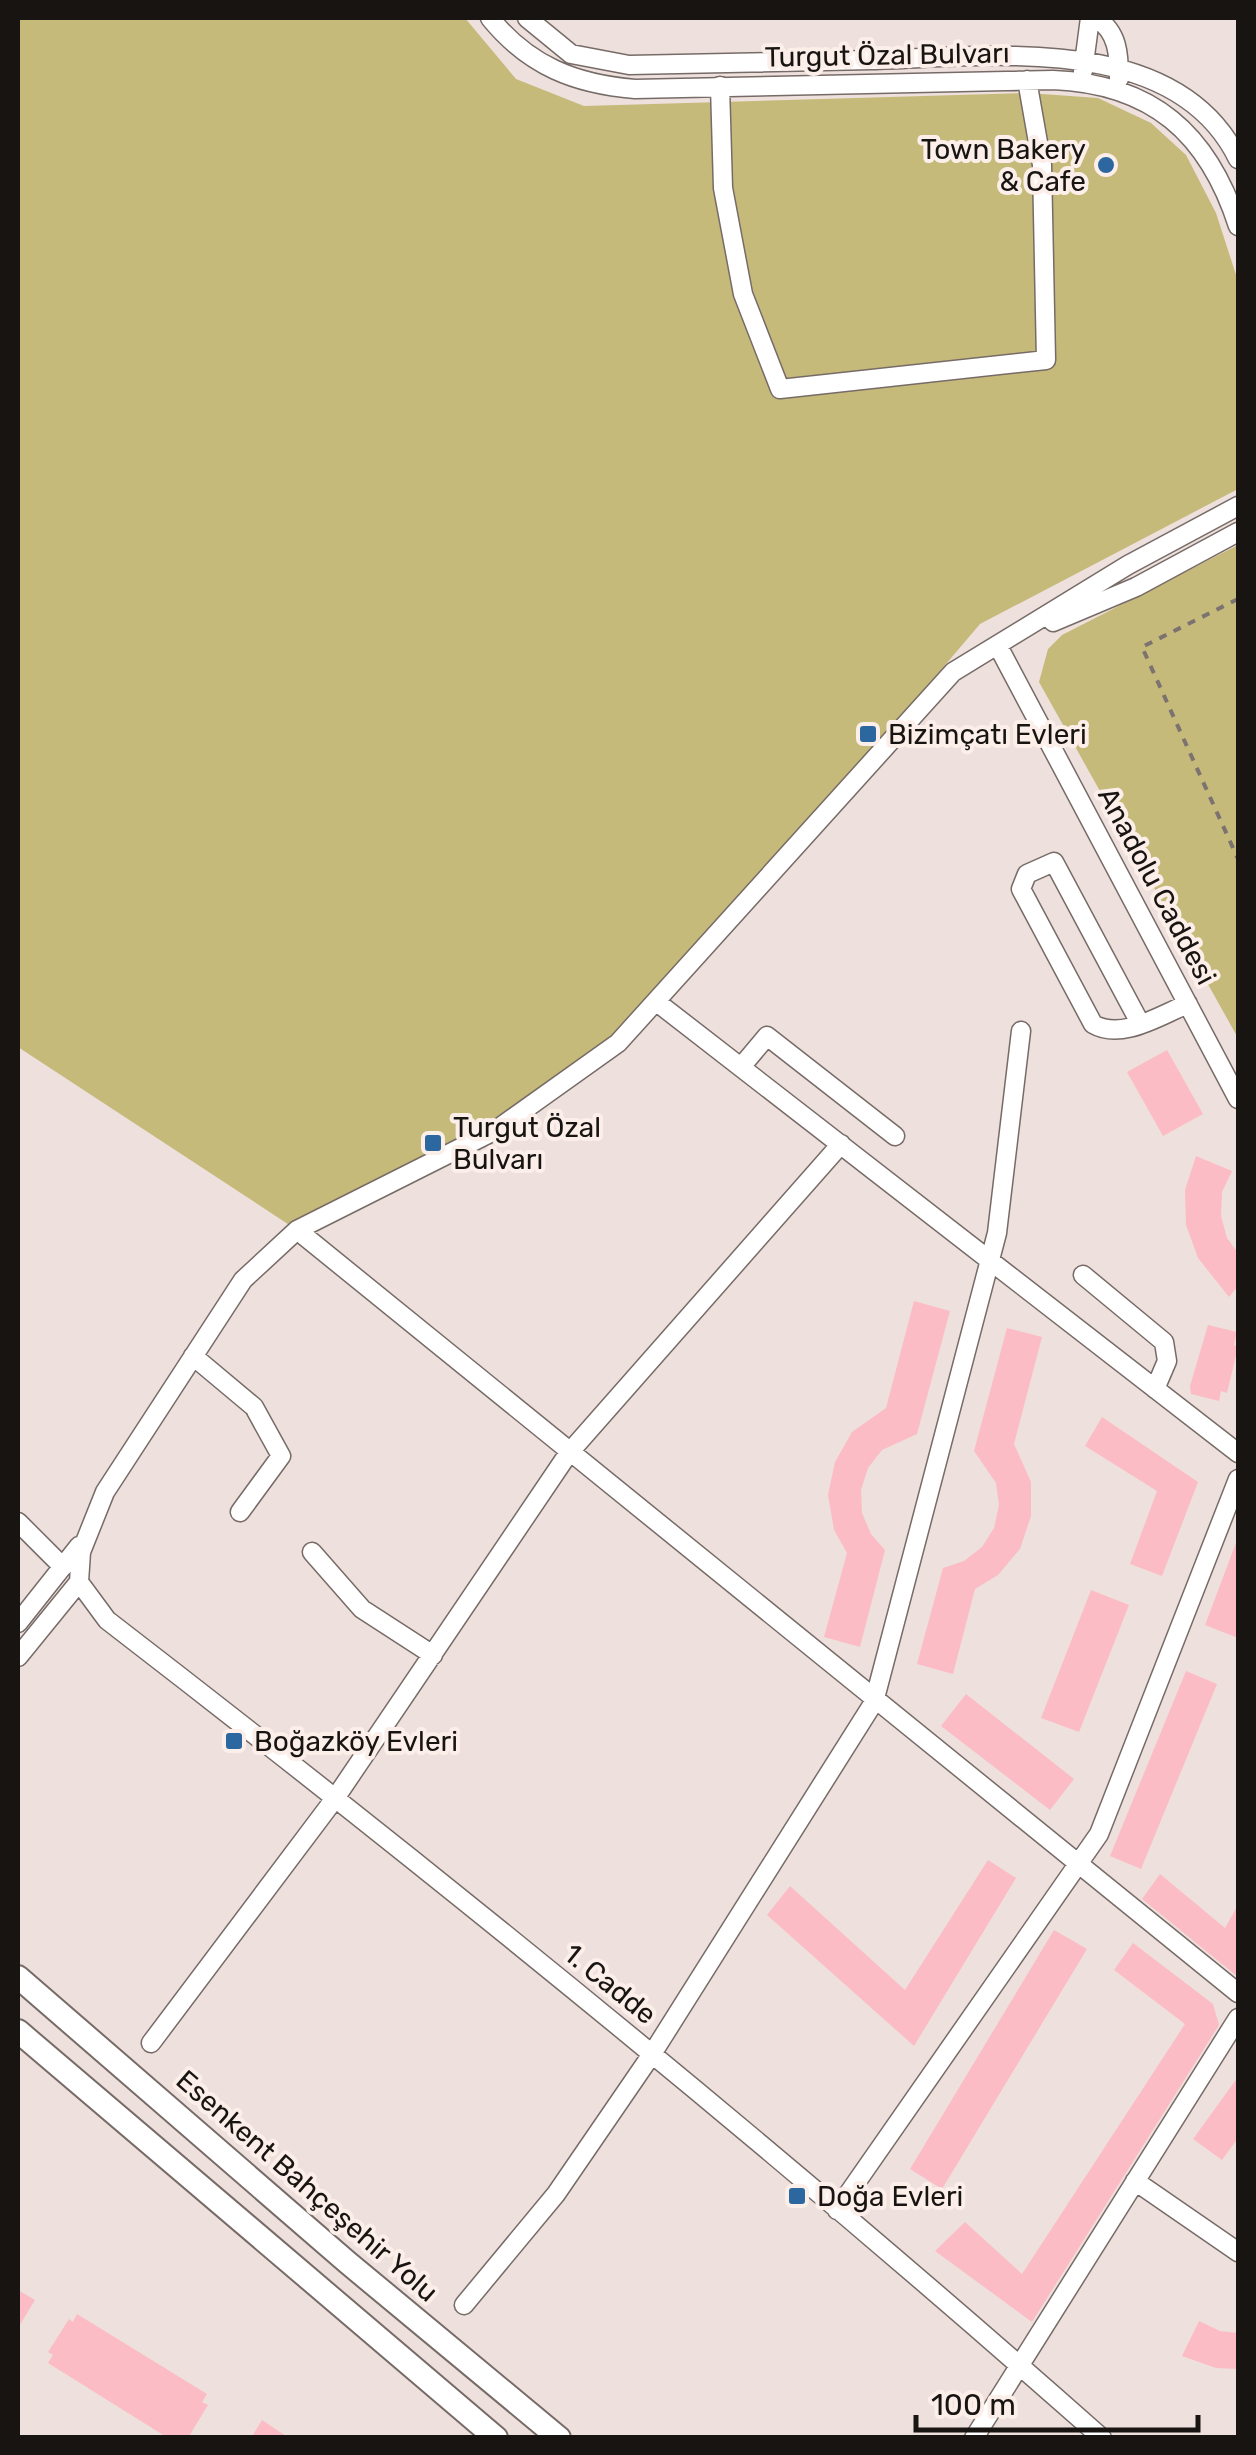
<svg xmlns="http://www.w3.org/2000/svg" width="1256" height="2455" font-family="Rubik,sans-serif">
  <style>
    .green { fill: #c5ba7a }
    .building { fill: #fcbcc5 }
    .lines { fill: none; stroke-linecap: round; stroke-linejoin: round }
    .minor-casing { stroke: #776b67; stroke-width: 21 }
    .major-casing { stroke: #776b67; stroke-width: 26 }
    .path { stroke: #7c7370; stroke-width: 4; stroke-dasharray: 8 8; stroke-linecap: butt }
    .minor { stroke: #fff; stroke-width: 18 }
    .major { stroke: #fff; stroke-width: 22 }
    .poi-dot { fill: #2c679f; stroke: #fceee9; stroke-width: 4 }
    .labels { text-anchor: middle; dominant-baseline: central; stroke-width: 8; stroke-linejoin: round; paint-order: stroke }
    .street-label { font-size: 28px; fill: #181412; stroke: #fceee9 }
    .poi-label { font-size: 28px; fill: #181412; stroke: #fceee9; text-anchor: start }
  </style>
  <rect width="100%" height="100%" fill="#eee0dc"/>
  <path class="green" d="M18 18H465L516 79 584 106 1028 93 1098 98 1151 123 1186 155 1216 213 1238 281V489L980 624 658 1003 550 1095 297 1230 18 1047Z
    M1238 545V1038L1039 682 1048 649 1062 635Z"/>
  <path class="building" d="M1167 1050 1203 1114 1163 1136 1127 1072Z
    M1196 1156 1232 1171 1222 1192 1221 1216 1227 1238 1238 1253V1286L1229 1297 1198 1258 1186 1225 1185 1190Z
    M914 1301 950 1311 917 1434 882 1450 868 1468 861 1490 862 1513 871 1534 885 1550 860 1647 824 1637 847 1553 834 1530 828 1495 835 1462 852 1432 886 1408Z
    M1208 1325 1237 1332 1234 1345 1238 1347 1227 1393 1221 1391 1219 1401 1191 1394 1190 1386Z
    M1007 1328 1042 1337 1014 1444 1031 1482V1516L1020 1549 998 1575 975 1589 953 1674 917 1664 943 1568 964 1561 982 1547 994 1528 999 1505 996 1483 974 1451Z
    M1102 1417 1198 1482 1162 1576 1130 1564 1157 1491 1085 1446Z
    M1237 1540H1238V1638L1205 1625Z
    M1091 1590 1129 1605 1079 1732 1041 1718Z
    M1186 1671 1217 1684 1141 1869 1110 1856Z
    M966 1694 1074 1779 1050 1810 941 1726Z
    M988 1860 1016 1878 914 2046 767 1915 790 1886 905 1990Z
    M1160 1874 1225 1928 1238 1905V1977L1142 1899Z
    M1054 1930 1087 1949 942 2189 910 2169Z
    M1133 1943 1213 2004 1219 2025 1032 2322 935 2251 965 2222 1022 2274 1185 2024 1114 1970Z
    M1238 2077V2138L1222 2160 1193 2139Z
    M18 2290 35 2300 18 2328Z
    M77 2314 207 2394 202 2402 208 2405 188 2438H168L48 2363 53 2355 48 2352 69 2319 73 2322Z
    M1199 2321 1220 2331 1238 2333V2369L1216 2368 1182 2356Z
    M262 2420 289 2438H251Z"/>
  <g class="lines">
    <g class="minor-casing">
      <path id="minor" d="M490 18C529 66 575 84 635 89L1053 80C1152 84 1208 133 1238 226
        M527 18 571 54 629 65C710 63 791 61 872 60 989 57 1176 31 1238 159
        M1096 18C1118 32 1119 54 1119 79
        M1083 71 1090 18
        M720 86 723 188 743 294 780 389 1046 360 1042 165 1027 80
        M1053 622 1136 587 1238 532
        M998 646 1238 1099
        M658 1003 1238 1453
        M1140 1023 1054 862 1027 874 1021 889 1093 1024C1122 1041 1160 1015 1188 1004
        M741 1067 767 1036 895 1136
        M297 1230 1238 1993
        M1083 1275 1164 1342 1167 1361 1155 1389
        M193 1356 254 1407 281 1456 240 1512
        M18 1522 63 1567
        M312 1552 362 1609 433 1655
        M79 1582 107 1620C447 1882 780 2153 1102 2438
        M18 1623 79 1546
        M18 1657 79 1582 81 1552 105 1492 243 1280 297 1230 496 1130 618 1043 953 672 1128 565 1238 506
        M151 2043 336 1797 568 1454 841 1144
        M1135 2181 1238 2252
        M837 2210 1099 1834 1238 1479
        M464 2305 556 2194 652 2054 874 1702 997 1233 1021 1031
        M974 2438 1238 2018"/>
    </g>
    <g class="major-casing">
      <path id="major" d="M18 1977 347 2262 559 2438
        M18 2031 496 2438"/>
    </g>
    <path class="path" d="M1238 599 1142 647 1238 859"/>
    <use href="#minor" class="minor"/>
    <use href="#major" class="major"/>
  </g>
  <g class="poi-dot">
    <circle cx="1106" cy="165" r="10"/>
    <rect x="858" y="724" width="20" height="20" rx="5"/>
    <rect x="423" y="1133" width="20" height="20" rx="5"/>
    <rect x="224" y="1731" width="20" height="20" rx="5"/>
    <rect x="787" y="2186" width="20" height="20" rx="5"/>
  </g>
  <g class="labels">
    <g class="street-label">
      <text transform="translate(887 55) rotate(-1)">Turgut Özal Bulvarı</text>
      <text transform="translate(1157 886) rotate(62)">Anadolu Caddesi</text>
      <text transform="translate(610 1984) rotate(39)">1. Cadde</text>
      <text transform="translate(307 2186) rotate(41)">Esenkent Bahçeşehir Yolu</text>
    </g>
    <g class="poi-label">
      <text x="1086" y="149" text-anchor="end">Town Bakery<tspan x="1086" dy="32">&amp; Cafe</tspan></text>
      <text x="888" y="734">Bizimçatı Evleri</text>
      <text x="453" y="1127">Turgut Özal<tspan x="453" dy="32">Bulvarı</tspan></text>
      <text x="254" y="1741">Boğazköy Evleri</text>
      <text x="817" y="2196">Doğa Evleri</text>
    </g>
  </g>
  <rect width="1256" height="2455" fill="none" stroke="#181412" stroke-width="40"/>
  <path d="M916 2415v15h282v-15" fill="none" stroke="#181412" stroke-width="5"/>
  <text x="931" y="2415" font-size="30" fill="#181412" stroke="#fceee9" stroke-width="8" paint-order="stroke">100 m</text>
</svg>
